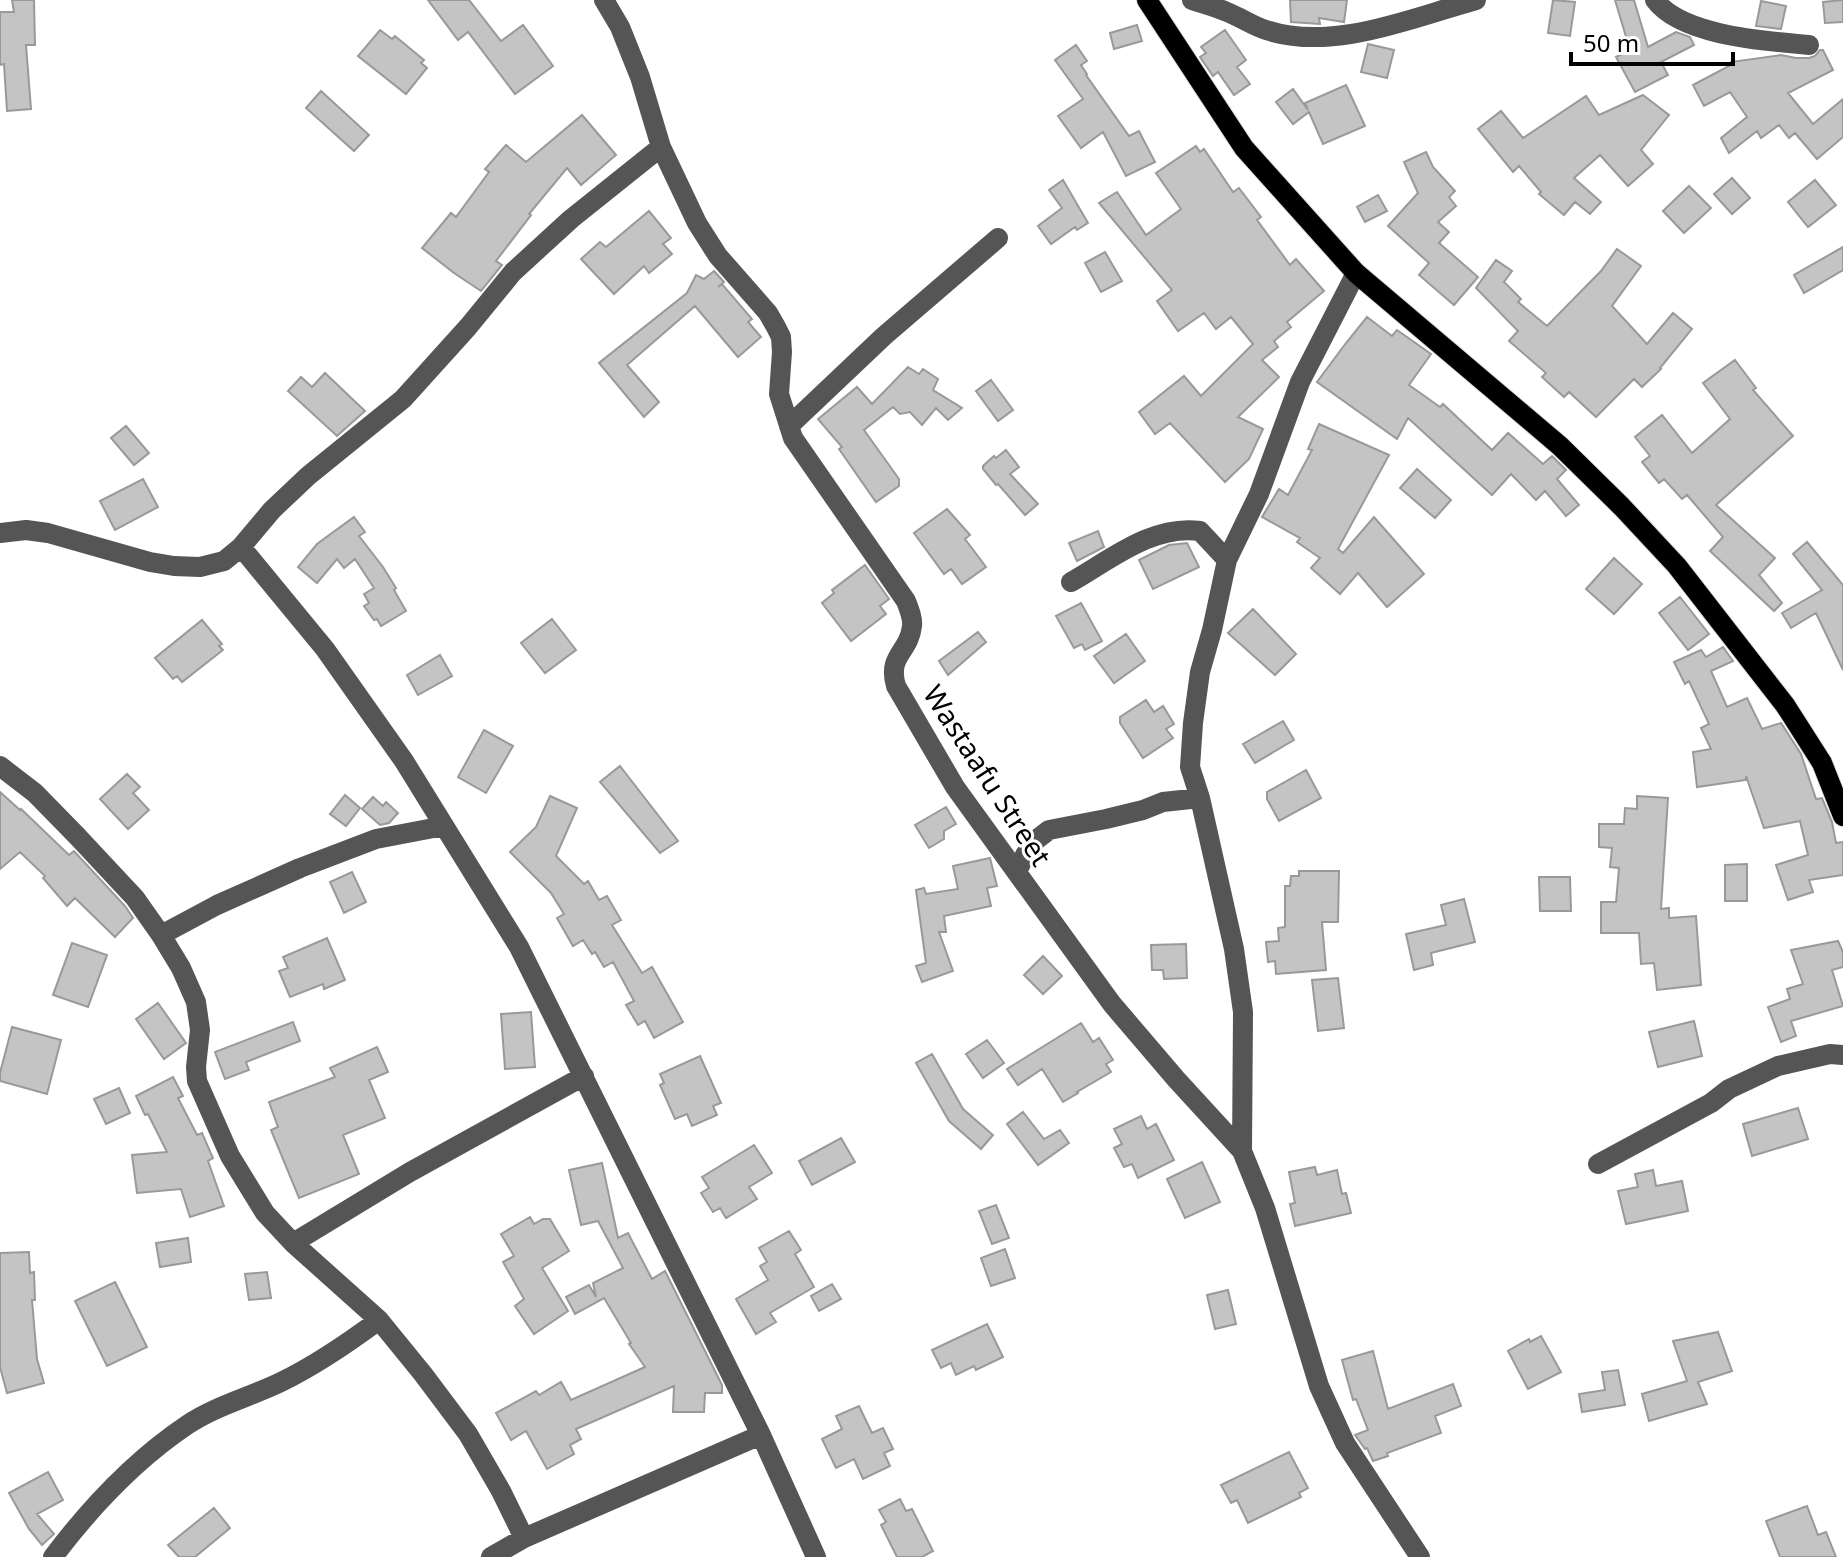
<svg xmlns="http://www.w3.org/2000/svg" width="1843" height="1557" font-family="'Noto Sans',sans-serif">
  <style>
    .building { fill: #c4c4c4; stroke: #999; stroke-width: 2 }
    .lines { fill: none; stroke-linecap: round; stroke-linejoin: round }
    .major-casing { stroke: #dbdbdb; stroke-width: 22 }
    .minor { stroke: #555; stroke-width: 20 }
    .major { stroke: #000; stroke-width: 20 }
    .labels { text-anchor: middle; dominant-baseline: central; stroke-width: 6; stroke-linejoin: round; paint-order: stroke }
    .street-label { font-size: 28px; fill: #000; stroke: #fff }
  </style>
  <rect width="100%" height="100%" fill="#fff"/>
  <path class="building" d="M12 0H34L35 45H26L31 109 7 111 4 64 0 65V12H14Z
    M428 0H469L501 41 523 25 553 66 515 94 468 32 458 40Z
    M1290 0H1347L1344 22 1319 18 1320 24 1291 22Z
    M1553 0 1575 2 1570 36 1548 33Z
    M1615 0H1634L1648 47 1676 32 1690 37 1694 45 1661 62 1668 75 1635 92 1616 57 1630 50Z
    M1843 0V22L1825 23 1823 2Z
    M1761 1 1786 6 1781 29 1756 26Z
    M1137 25 1142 41 1114 49 1110 33Z
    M380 30 392 39 395 36 424 60 421 63 427 68 406 94 358 56Z
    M1225 30 1246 60 1237 67 1250 84 1234 95 1218 72 1213 76 1200 57 1206 53 1201 47Z
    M1368 44 1394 50 1387 78 1361 72Z
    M1076 45 1087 61 1081 65 1087 74 1086 75 1129 136 1139 131 1155 162 1126 176 1103 132 1081 148 1058 116 1083 99 1055 60Z
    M1820 50H1823L1833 70 1788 93 1813 124 1843 99V137L1817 159 1795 133 1789 138 1779 125 1761 138 1757 131 1729 153 1721 138 1747 117 1730 92 1704 106 1693 85 1731 65V62L1781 55 1796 58H1809L1815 56Z
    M1346 85 1365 126 1323 144 1309 112 1293 124 1276 102 1293 89 1308 110 1305 103Z
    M321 91 369 135 354 151 306 108Z
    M1643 95 1669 115 1641 150 1653 164 1628 186 1600 155 1574 178 1601 202 1590 214 1575 202 1564 215 1539 194 1541 192 1519 166 1513 172 1478 129 1501 111 1523 138 1586 96 1599 115Z
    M582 115 616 155 581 185 567 168 529 214 531 215 496 261 502 265 481 291 454 273 422 248 451 213 456 217 489 172 485 169 506 145 526 162Z
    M1196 146 1200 152 1204 149 1233 192 1239 188 1261 217 1257 220 1290 265 1296 259 1324 291 1287 322 1291 327 1274 341 1278 347 1262 360 1279 377 1238 417 1263 429 1249 459 1225 482 1170 423 1155 434 1139 412 1184 376 1201 396 1253 344 1231 317 1216 329 1204 313 1178 331 1157 301 1172 290 1099 203 1117 192 1146 235 1181 209 1156 173Z
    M1426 152 1433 167 1455 191 1449 197 1456 206 1438 222 1449 232 1439 243 1478 277 1454 305 1419 275 1429 263 1388 226 1418 193 1404 162Z
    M1732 178 1750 198 1732 214 1714 194Z
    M1063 180 1088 223 1077 230 1075 227 1051 244 1038 226 1062 208 1049 190Z
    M1815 180 1836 205 1808 227 1788 202Z
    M1689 186 1711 208 1684 233 1663 211Z
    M1378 195 1387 211 1365 222 1357 207Z
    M649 211 671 238 663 244 672 254 649 273 644 266 614 294 581 259 600 242 606 247Z
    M1843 247V270L1804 293 1794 275Z
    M1617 249 1641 266 1612 306 1647 344 1673 313 1692 329 1660 368 1661 369 1642 387 1634 379 1596 417 1569 392 1564 397 1542 377 1546 373 1509 341 1518 331 1476 288 1496 260 1512 271 1504 282 1521 299 1518 302 1547 326 1601 271Z
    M1105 252 1122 281 1101 292 1085 263Z
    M714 271 724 282 718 287 722 284 752 319 748 322 761 337 738 357 695 306 627 365 659 402 644 417 599 363 687 293 696 275 704 279Z
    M1367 317 1392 336 1397 330 1431 354 1409 385 1440 407 1443 404 1492 450 1508 433 1543 464 1552 456 1566 470 1557 479 1579 505 1566 516 1545 491 1536 500 1511 474 1492 495 1408 418 1397 439 1317 382 1346 343Z
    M1735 360 1756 388 1753 390 1793 436 1716 505 1775 558 1759 575 1782 603 1774 611 1710 551 1723 537 1687 495 1682 499 1664 479 1659 483 1642 462 1650 456 1635 437 1662 415 1692 453 1730 419 1703 383Z
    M908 367 919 374 923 369 938 379 933 390 962 408 948 420 936 408 922 425 910 412 900 414 893 407 864 430 899 479V486L876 502 839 449 842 447 818 419 857 387 872 404Z
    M325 373 365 411 337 436 288 391 301 377 312 387Z
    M991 380 1013 410 998 421 976 391Z
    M1319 424 1389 455 1338 549 1343 553 1374 517 1424 574 1387 607 1358 573 1340 594 1311 568 1320 558 1297 542 1300 538 1262 517 1279 489 1288 495 1312 450 1308 449Z
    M126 426 149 453 134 465 111 438Z
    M1006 450 1019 467 1010 474 1038 504 1025 515 998 484 996 485 983 469V466L994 456 996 458Z
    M1417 469 1451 500 1435 518 1400 488Z
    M143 479 158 507 115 530 100 501Z
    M947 509 970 535 965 539 986 567 962 584 951 569 944 574 914 533Z
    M354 517 365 532 359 536 383 567 396 588 394 590 406 611 381 626 377 619 374 620 364 606 369 603 364 594 374 588 355 559 344 568 337 559 317 583 298 567 317 544Z
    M1098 531 1104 547 1077 561 1069 543Z
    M1807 542 1843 585V670L1816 613 1791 628 1782 613 1822 590 1793 554Z
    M1187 543 1199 567 1153 589 1139 560 1169 545Z
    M1614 558 1642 584 1614 614 1586 589Z
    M865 565 889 599 880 606 886 614 851 641 822 603 834 593 832 590Z
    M1680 597 1709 634 1688 650 1659 613Z
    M1081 603 1102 641 1085 650 1082 644 1074 648 1056 616Z
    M1253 609 1296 654 1275 675 1228 633Z
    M552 619 576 650 545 673 521 643Z
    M202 620 222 644 219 646 223 650 182 682 177 676 173 679 155 658Z
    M978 632 986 642 948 675 939 661Z
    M1126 634 1145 661 1114 683 1094 656Z
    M1723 647 1733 661 1711 671 1727 707 1747 698 1762 729 1781 723 1801 754 1816 799 1822 798 1832 822 1836 843 1843 842V875L1809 880 1813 892 1788 900 1776 865 1808 855 1800 821 1764 828 1746 776V780L1697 787 1693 752 1711 749 1701 728 1709 724 1689 681 1685 684 1674 662 1701 650 1706 657Z
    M440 655 452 676 418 695 407 675Z
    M1146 700 1154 712 1163 706 1174 724 1166 729 1173 738 1143 758 1120 723V717Z
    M1283 721 1294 740 1255 763 1243 744Z
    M484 730 513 746 486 793 458 777Z
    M620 766 678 841 660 853 600 782Z
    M1306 770 1321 798 1279 821 1267 799V792Z
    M127 774 140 787 133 793 149 810 128 829 100 799Z
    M0 792 20 810 21 809 69 855 74 851 125 906 133 918 115 937 75 898 67 906 43 878 45 876 20 852 0 869Z
    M345 795 360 808 346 826 330 814Z
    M550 796 577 808 556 856 584 884 588 881 599 900 607 896 621 920 612 925 642 973 652 967 683 1022 654 1038 645 1021 638 1025 626 1005 634 1001 613 962 604 967 595 952 592 954 583 940 573 946 557 918 564 914 551 893 510 852 536 827Z
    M1637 796 1668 798 1661 909 1669 908V918L1696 916 1701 985 1657 990 1654 963 1641 964 1639 933H1601V902H1616L1619 868 1610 867 1612 848 1599 847V824H1624L1625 808 1637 809Z
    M373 797 383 806 386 802 398 813 389 823 380 825 362 809Z
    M946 807 956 824 944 831V839L929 848 915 825Z
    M990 858 997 886 987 888 991 906 944 916 946 932H939L953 971 922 982 916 966 926 963 916 890 924 888 926 894 958 889 953 866Z
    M1747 864V901H1725V865Z
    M1299 871H1339L1338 922H1322L1326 970 1276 974 1275 961 1268 962 1266 942 1279 941 1278 928 1285 927V886H1290L1291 876H1299Z
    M352 872 366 902 344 913 330 882Z
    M1539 877H1570L1571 911H1540Z
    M1464 899 1475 942 1431 953 1433 965 1414 970 1406 934 1446 925 1441 905Z
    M327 938 345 980 324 989 323 984 290 997 279 971 288 968 283 957Z
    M1838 941 1843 952V967L1832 970 1843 1006 1791 1021 1796 1036 1781 1042 1768 1007 1790 999 1787 989 1803 984 1791 950Z
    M72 943 107 955 88 1007 53 995Z
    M1186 944 1187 978 1164 979 1163 970H1152L1151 945Z
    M1043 956 1062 976 1043 994 1024 975Z
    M1338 978 1344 1028 1318 1031 1312 980Z
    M158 1003 186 1043 164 1059 136 1019Z
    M531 1012 535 1067 505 1069 501 1014Z
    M1694 1021 1702 1056 1658 1067 1649 1032Z
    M293 1022 300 1041 246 1062 249 1070 225 1079 215 1052Z
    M1081 1023 1093 1042 1099 1038 1113 1060 1106 1064 1111 1072 1077 1092 1078 1093 1063 1102 1042 1069 1018 1085 1007 1069Z
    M12 1027 61 1040 47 1094 0 1081V1073Z
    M987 1040 1004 1063 983 1078 966 1054Z
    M377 1047 388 1072 369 1080 385 1118 343 1135 359 1174 299 1198 271 1130 278 1127 269 1102 335 1077 330 1068Z
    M932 1054 963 1109 993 1135 981 1149 949 1121 916 1063Z
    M700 1056 721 1103 713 1106 717 1115 692 1126 687 1114 675 1119 660 1085 664 1083 660 1074Z
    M173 1077 183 1096 178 1098 197 1135 202 1133 213 1158 208 1161 224 1206 190 1217 181 1189 137 1193 132 1155 167 1152 148 1114 145 1115 136 1096Z
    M119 1088 130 1113 106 1124 94 1099Z
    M1798 1108 1808 1139 1752 1156 1743 1124Z
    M1023 1112 1044 1139 1060 1130 1069 1143 1038 1165 1007 1124Z
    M1141 1116 1147 1129 1156 1124 1174 1160 1138 1178 1132 1164 1124 1167 1114 1148 1122 1144 1114 1129Z
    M841 1138 855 1162 812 1185 799 1161Z
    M754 1145 772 1173 749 1187 757 1199 726 1218 720 1208 713 1212 701 1193 709 1188 702 1177Z
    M1202 1162 1220 1202 1185 1218 1167 1179Z
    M602 1163 618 1238 628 1233 652 1279 665 1271 722 1385V1393H705L704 1412H673L674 1386 576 1429 581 1439 570 1445 574 1454 547 1469 526 1431 511 1440 496 1413 536 1391 539 1395 561 1382 571 1400 645 1367 629 1344 631 1343 604 1298 575 1314 566 1297 589 1285 596 1297 593 1283 623 1268 598 1221 581 1225 569 1170Z
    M1315 1167 1317 1175 1337 1170 1342 1194 1346 1193 1351 1213 1295 1226 1290 1204 1295 1203 1289 1172Z
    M1653 1170 1656 1186 1682 1181 1688 1211 1626 1224 1618 1191 1638 1187 1635 1174Z
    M996 1205 1009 1238 992 1244 979 1211Z
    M530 1217 534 1224 543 1219H550L569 1251 542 1268 568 1311 534 1334 515 1306 524 1299 503 1262 514 1256 501 1234Z
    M789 1231 801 1250 795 1254 814 1287 770 1313 776 1322 756 1334 736 1299 768 1280 760 1266 767 1262 759 1248Z
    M188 1238 191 1262 160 1267 156 1243Z
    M1005 1249 1015 1278 991 1286 981 1258Z
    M29 1252 30 1273 34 1272 35 1300H32L37 1359 44 1383 7 1393 0 1367V1253Z
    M267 1272 271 1298 249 1300 245 1274Z
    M115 1282 147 1347 107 1366 75 1301Z
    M832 1284 841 1299 819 1311 811 1296Z
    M1228 1290 1236 1324 1215 1329 1207 1295Z
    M987 1324 1003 1357 976 1370 974 1366 956 1375 951 1363 941 1368 932 1350Z
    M1718 1332 1732 1371 1698 1382 1707 1404 1649 1421 1642 1394 1687 1381 1673 1341Z
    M1541 1336 1561 1372 1528 1389 1508 1351 1529 1339 1530 1342Z
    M1373 1351 1388 1409 1453 1384 1461 1406 1435 1416 1441 1433 1387 1453 1388 1456 1373 1461 1367 1448 1365 1449 1355 1435 1368 1430 1356 1399 1353 1400 1342 1360Z
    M1618 1370 1625 1405 1582 1412 1579 1394 1605 1390 1602 1372Z
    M859 1406 872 1433 883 1428 893 1449 884 1453 890 1466 863 1479 854 1459 836 1468 822 1439 842 1429 836 1416Z
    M1289 1452 1308 1488 1299 1493 1301 1497 1248 1523 1237 1500 1231 1503 1221 1485Z
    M48 1472 63 1500 37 1514 54 1534 42 1545 29 1529 9 1493Z
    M900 1499 906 1511 912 1509 933 1551 922 1557H897L881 1525 886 1522 879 1510Z
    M1807 1506 1818 1535 1826 1532 1836 1557H1780L1766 1521Z
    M214 1508 230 1528 195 1557H179L168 1545Z"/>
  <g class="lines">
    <g class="major-casing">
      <path id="major" d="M1147 0 1244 148 1356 273 1560 446 1622 507 1677 566 1785 705 1822 763 1843 816"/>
    </g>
    <path class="minor" d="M604 0 620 27 640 77 661 147 697 223 718 256 768 313 776 327 781 337 782 352 779 394 793 438 906 601C909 609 913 618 912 626 909 653 887 655 896 686L955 787 1112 1004 1176 1079 1242 1151 1265 1208 1319 1386 1345 1443 1420 1557
      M1192 0C1204 4 1216 7 1227 12 1240 17 1253 26 1266 30 1333 52 1411 18 1476 0
      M1655 0C1682 36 1766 41 1809 45
      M789 426 884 336 998 238
      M0 533 26 530 48 533 150 562 174 566 200 567 224 561 241 547 272 510 308 476 403 399 468 327 513 272 571 219 661 147
      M241 547 325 649 404 761 519 947 761 1435 816 1557
      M1071 582C1110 560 1153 524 1200 531L1227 560
      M0 766 35 793 78 837 135 898 161 935 181 968 196 1002 200 1030 196 1067 197 1081 230 1156 265 1213 293 1243 379 1320 423 1374 468 1434 501 1491 524 1538
      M1017 872 1025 855 1036 840 1049 830 1106 819 1143 810 1163 802 1200 798
      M161 935 217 905 300 868 376 839 444 826
      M1242 1151 1243 1012 1234 949 1200 798 1190 767 1193 723 1200 672 1212 630 1227 560 1259 494 1300 382 1356 273
      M1598 1164 1711 1103 1729 1089 1778 1066 1830 1054 1843 1055
      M293 1243 410 1172 584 1076
      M53 1557C90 1508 135 1460 187 1425 215 1406 250 1397 281 1382 316 1365 348 1343 379 1320
      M491 1557 524 1538 761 1435"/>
    <use href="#major" class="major"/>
  </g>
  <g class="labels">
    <g class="street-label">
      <text transform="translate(988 775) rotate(57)">Wastaafu Street</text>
    </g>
  </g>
  <path d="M1571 52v12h162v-12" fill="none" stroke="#000000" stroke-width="4"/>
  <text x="1583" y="52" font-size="24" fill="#000000" stroke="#ffffff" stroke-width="6" paint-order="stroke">50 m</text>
</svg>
